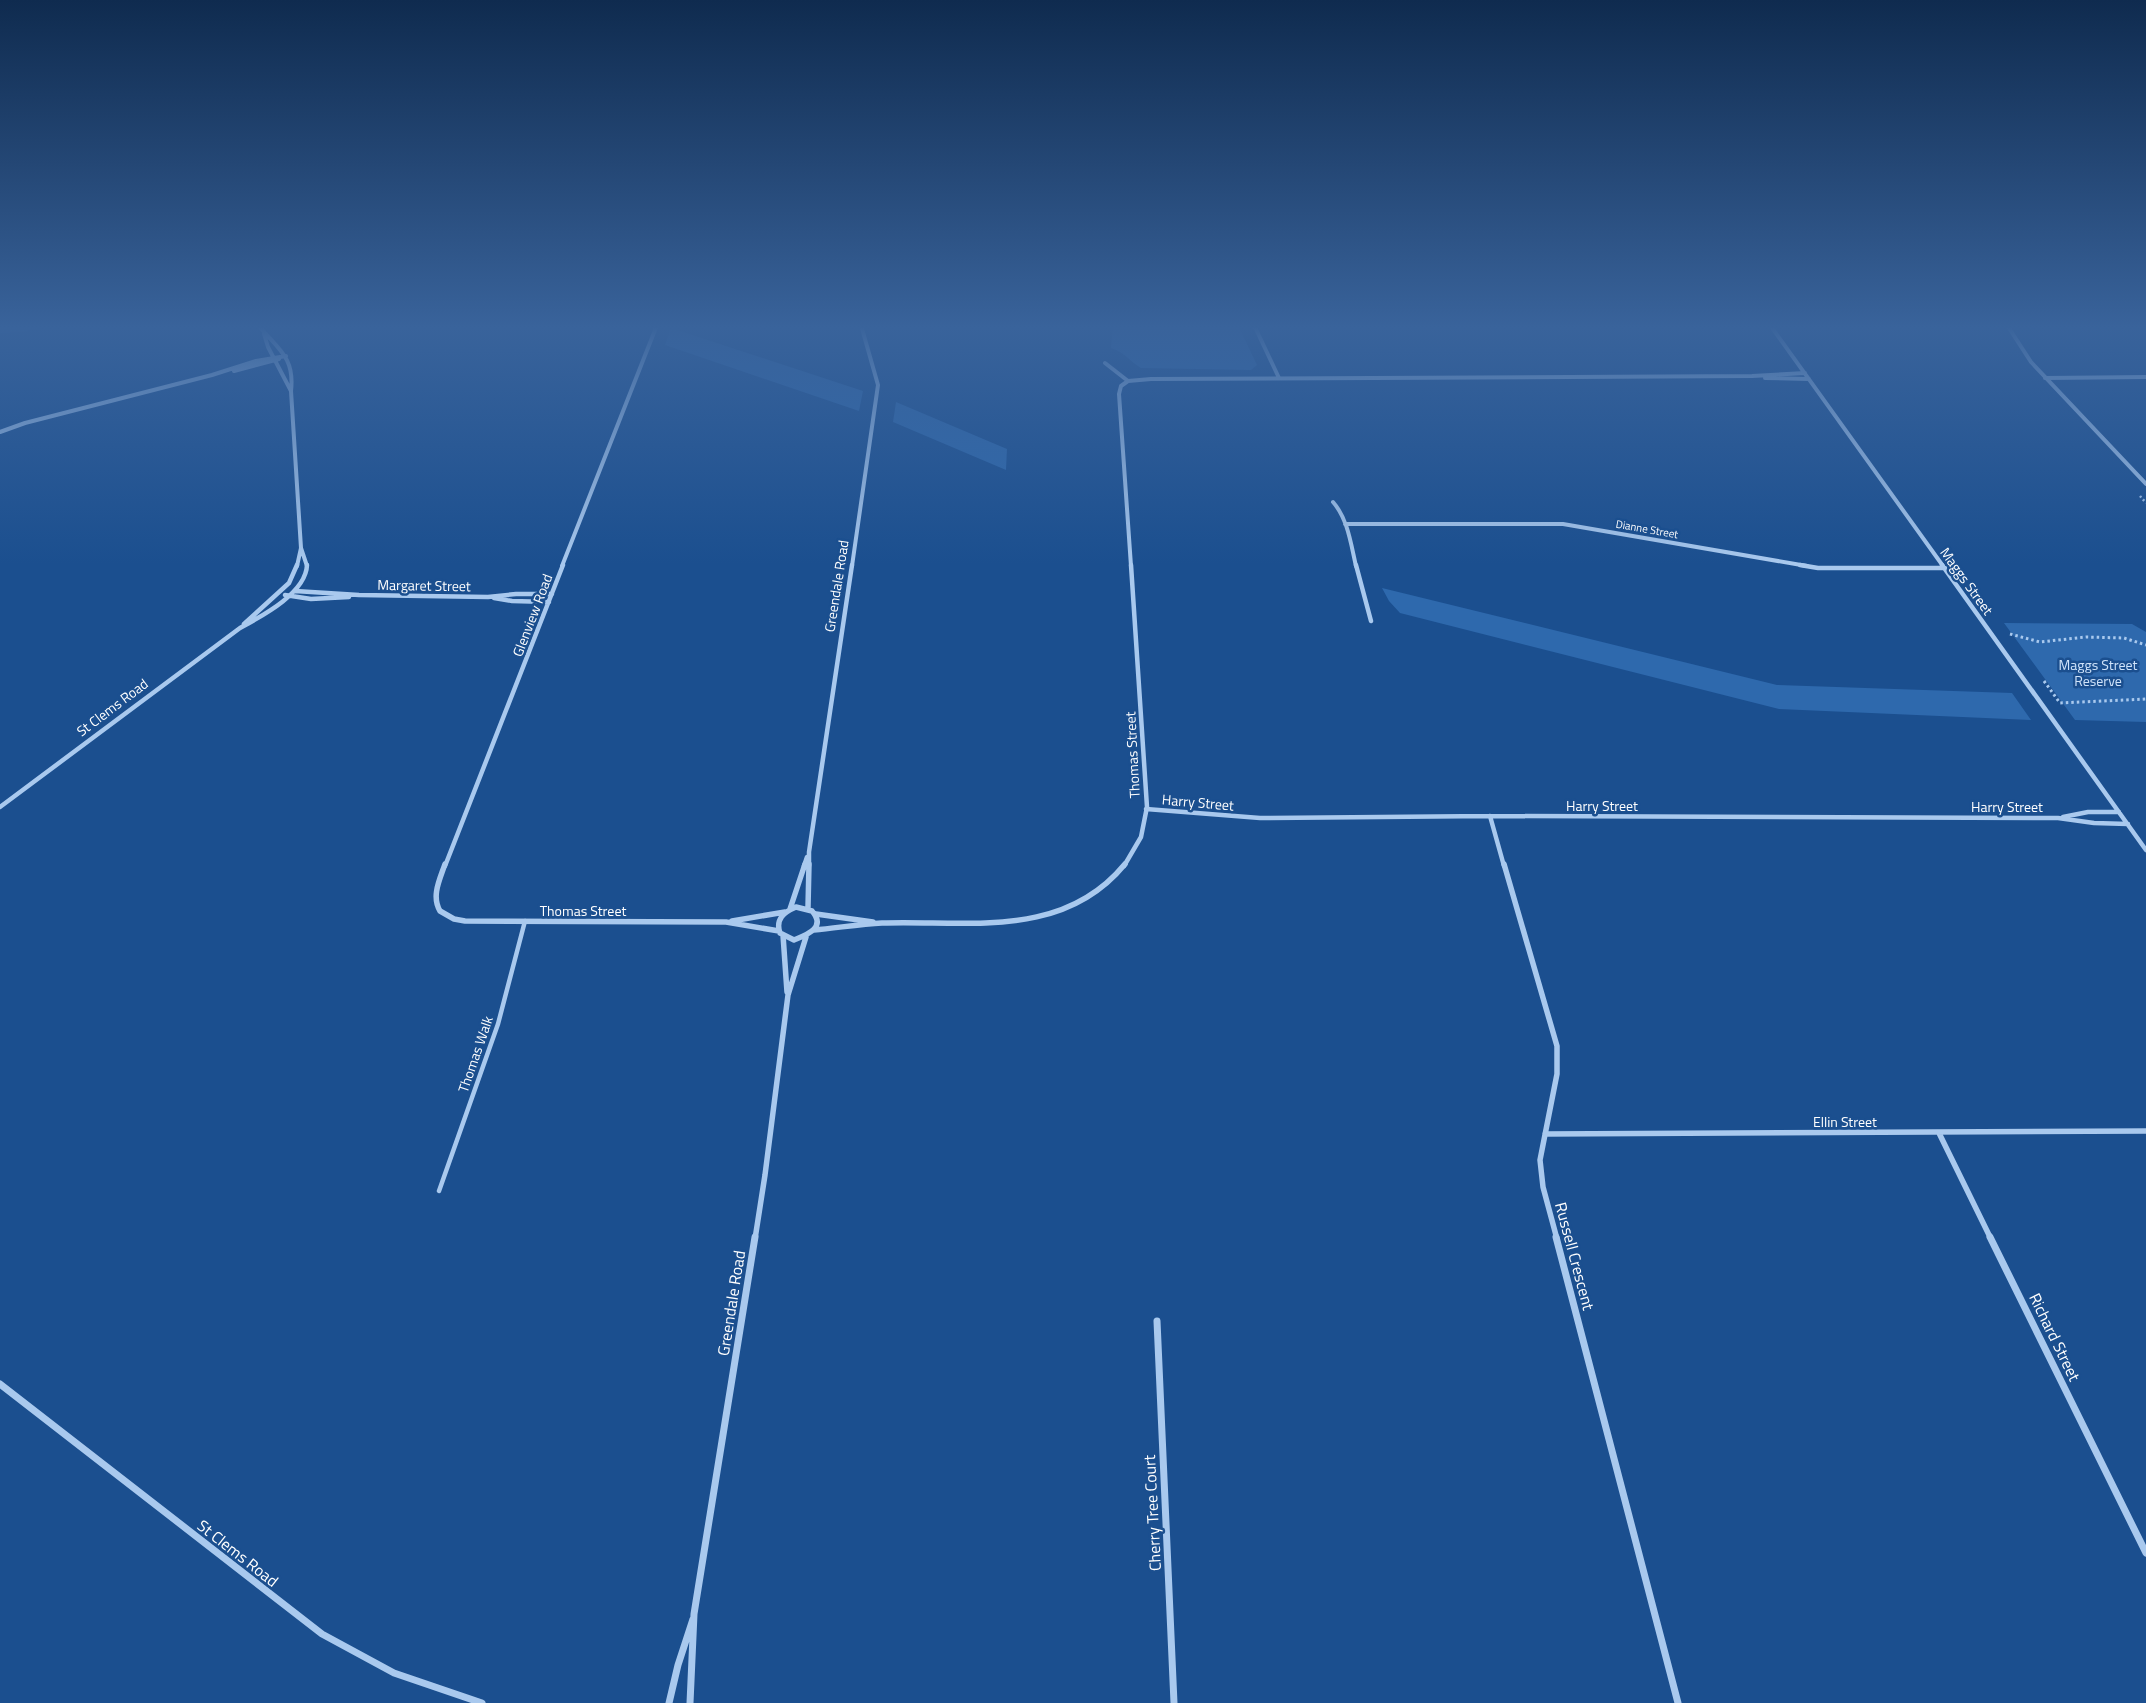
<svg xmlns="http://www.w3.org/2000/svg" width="2146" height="1703" font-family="'Titillium Web',sans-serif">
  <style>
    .green { fill: #2e69ad }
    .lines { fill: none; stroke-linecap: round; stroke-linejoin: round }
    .path-far1 { stroke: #a9c9ee; stroke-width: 2.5; stroke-dasharray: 2 2.5; stroke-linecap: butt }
    .path { stroke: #a9c9ee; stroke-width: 3; stroke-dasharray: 2.5 3; stroke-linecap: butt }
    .service { stroke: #a9c9ee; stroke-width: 4.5 }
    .minor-far3 { stroke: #a9c9ee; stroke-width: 4 }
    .minor-far2 { stroke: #a9c9ee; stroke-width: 4.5 }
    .minor-far1 { stroke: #a9c9ee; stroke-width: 5.5 }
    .minor { stroke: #a9c9ee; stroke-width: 7 }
    .labels { text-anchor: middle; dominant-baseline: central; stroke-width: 5; stroke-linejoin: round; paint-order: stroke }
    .far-street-label { font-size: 11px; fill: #fff; stroke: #1b4f8f }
    .street-label { font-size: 14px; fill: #fff; stroke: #1b4f8f }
    .park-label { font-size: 14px; fill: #cfe3fa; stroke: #1b4f8f }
    .near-street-label { font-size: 16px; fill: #fff; stroke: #1b4f8f }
  </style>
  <rect width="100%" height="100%" fill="#1b4f8f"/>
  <path class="green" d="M0 325H54L22 332 0 333Z
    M1113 325H1238L1257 365 1251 370 1141 368C1129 361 1126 353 1111 348Z
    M671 328 863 391 859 411 665 345Z
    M896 402 1007 449 1006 470 893 422Z
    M1382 588 1777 685 2012 693 2031 720 1779 709 1400 613 1389 601Z
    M2004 623 2132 624 2146 632V722L2075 720Z"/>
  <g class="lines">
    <path class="path-far1" d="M2140 496 2146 503"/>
    <path class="path" d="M2010 634 2040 642 2086 637 2124 638 2146 645
      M2044 681 2060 703 2146 699"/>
    <path class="service" d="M439 1191 498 1024 525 921"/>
    <path class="minor-far3" d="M258 325C278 349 295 357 291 391L301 548 297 566
      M1254 325 1279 378
      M1770 325 1943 566
      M2007 325 2031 362 2146 484
      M264 334 268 347 291 391
      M1105 363 1128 381
      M234 371 279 359
      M1765 378 1809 379
      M2045 378 2146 377
      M0 432 25 423 212 375 256 361 286 356
      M1333 502C1348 519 1351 545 1356 566
      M1345 524H1563L1807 566
      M301 548 307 566
      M562 566 657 325
      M852 566 878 385 861 325
      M1131 566 1119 394 1121 386 1128 381 1151 379 1752 376 1805 373"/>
    <path class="minor-far2" d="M1356 565 1371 621
      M1800 565 1818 568H1945
      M1942 565 2146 850
      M295 591 359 595 488 597 516 594H552
      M285 595 311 599 349 597
      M494 598 512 601 549 602
      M244 624 289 583 297 565
      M0 807 240 628C262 616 306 593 307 565
      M1146 809 1260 818 1490 816 2058 818 2094 823 2128 824
      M1490 816 1504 866
      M2063 817 2088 812H2119
      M445 866 563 565
      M804 866 807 857
      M809 866V852L852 565
      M1124 866 1141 837 1147 807 1131 565"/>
    <path class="minor-far1" d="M445 864C440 879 431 896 440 911L454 919 465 921 726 922 779 931
      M1504 864 1557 1046V1074L1540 1160 1543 1187 1557 1239
      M796 907 812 911C827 928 806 935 794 940L780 933C775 919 784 912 796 907Z
      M808 907 809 864
      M790 909 805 864
      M816 914 873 922
      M732 921 785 912
      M814 930C837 928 860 924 882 923 968 920 1063 940 1125 864
      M783 935 787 992
      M1939 1133 1991 1239
      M1545 1134 2146 1131
      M755 1239 765 1175 788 995 806 937"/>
    <path class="minor" d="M1556 1237 1678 1703
      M1990 1237 2146 1553
      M1157 1321 1174 1703
      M0 1384 322 1634 394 1673 482 1703
      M669 1703 678 1665 693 1619
      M690 1703 694 1614 755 1237"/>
  </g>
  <linearGradient id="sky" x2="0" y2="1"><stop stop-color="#0f2b4f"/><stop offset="0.58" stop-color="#39639b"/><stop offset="1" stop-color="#39639b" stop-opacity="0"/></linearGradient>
  <rect width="2146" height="564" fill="url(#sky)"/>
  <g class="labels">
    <g class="far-street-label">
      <text transform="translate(1647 529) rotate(10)">Dianne Street</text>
    </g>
    <g class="street-label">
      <text transform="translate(1967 581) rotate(54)">Maggs Street</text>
      <text transform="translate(424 585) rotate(1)">Margaret Street</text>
      <text transform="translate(836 586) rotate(-81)">Greendale Road</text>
      <text transform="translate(532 615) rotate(-69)">Glenview Road</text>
      <text transform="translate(112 707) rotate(-37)">St Clems Road</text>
      <text transform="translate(1132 755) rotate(-93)">Thomas Street</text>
      <text transform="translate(1198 802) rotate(5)">Harry Street</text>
      <text x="1602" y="805">Harry Street</text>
      <text x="2007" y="806">Harry Street</text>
      <text x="583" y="910">Thomas Street</text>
      <text transform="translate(475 1054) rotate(-71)">Thomas Walk</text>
      <text x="1845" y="1121">Ellin Street</text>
    </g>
    <g class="park-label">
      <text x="2098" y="664">Maggs Street<tspan x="2098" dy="16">Reserve</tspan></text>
    </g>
    <g class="near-street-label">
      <text transform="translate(1575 1256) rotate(75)">Russell Crescent</text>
      <text transform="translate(731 1303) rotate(-81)">Greendale Road</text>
      <text transform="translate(2055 1337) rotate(64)">Richard Street</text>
      <text transform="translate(1152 1513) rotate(-93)">Cherry Tree Court</text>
      <text transform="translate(238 1553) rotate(38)">St Clems Road</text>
    </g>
  </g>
</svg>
